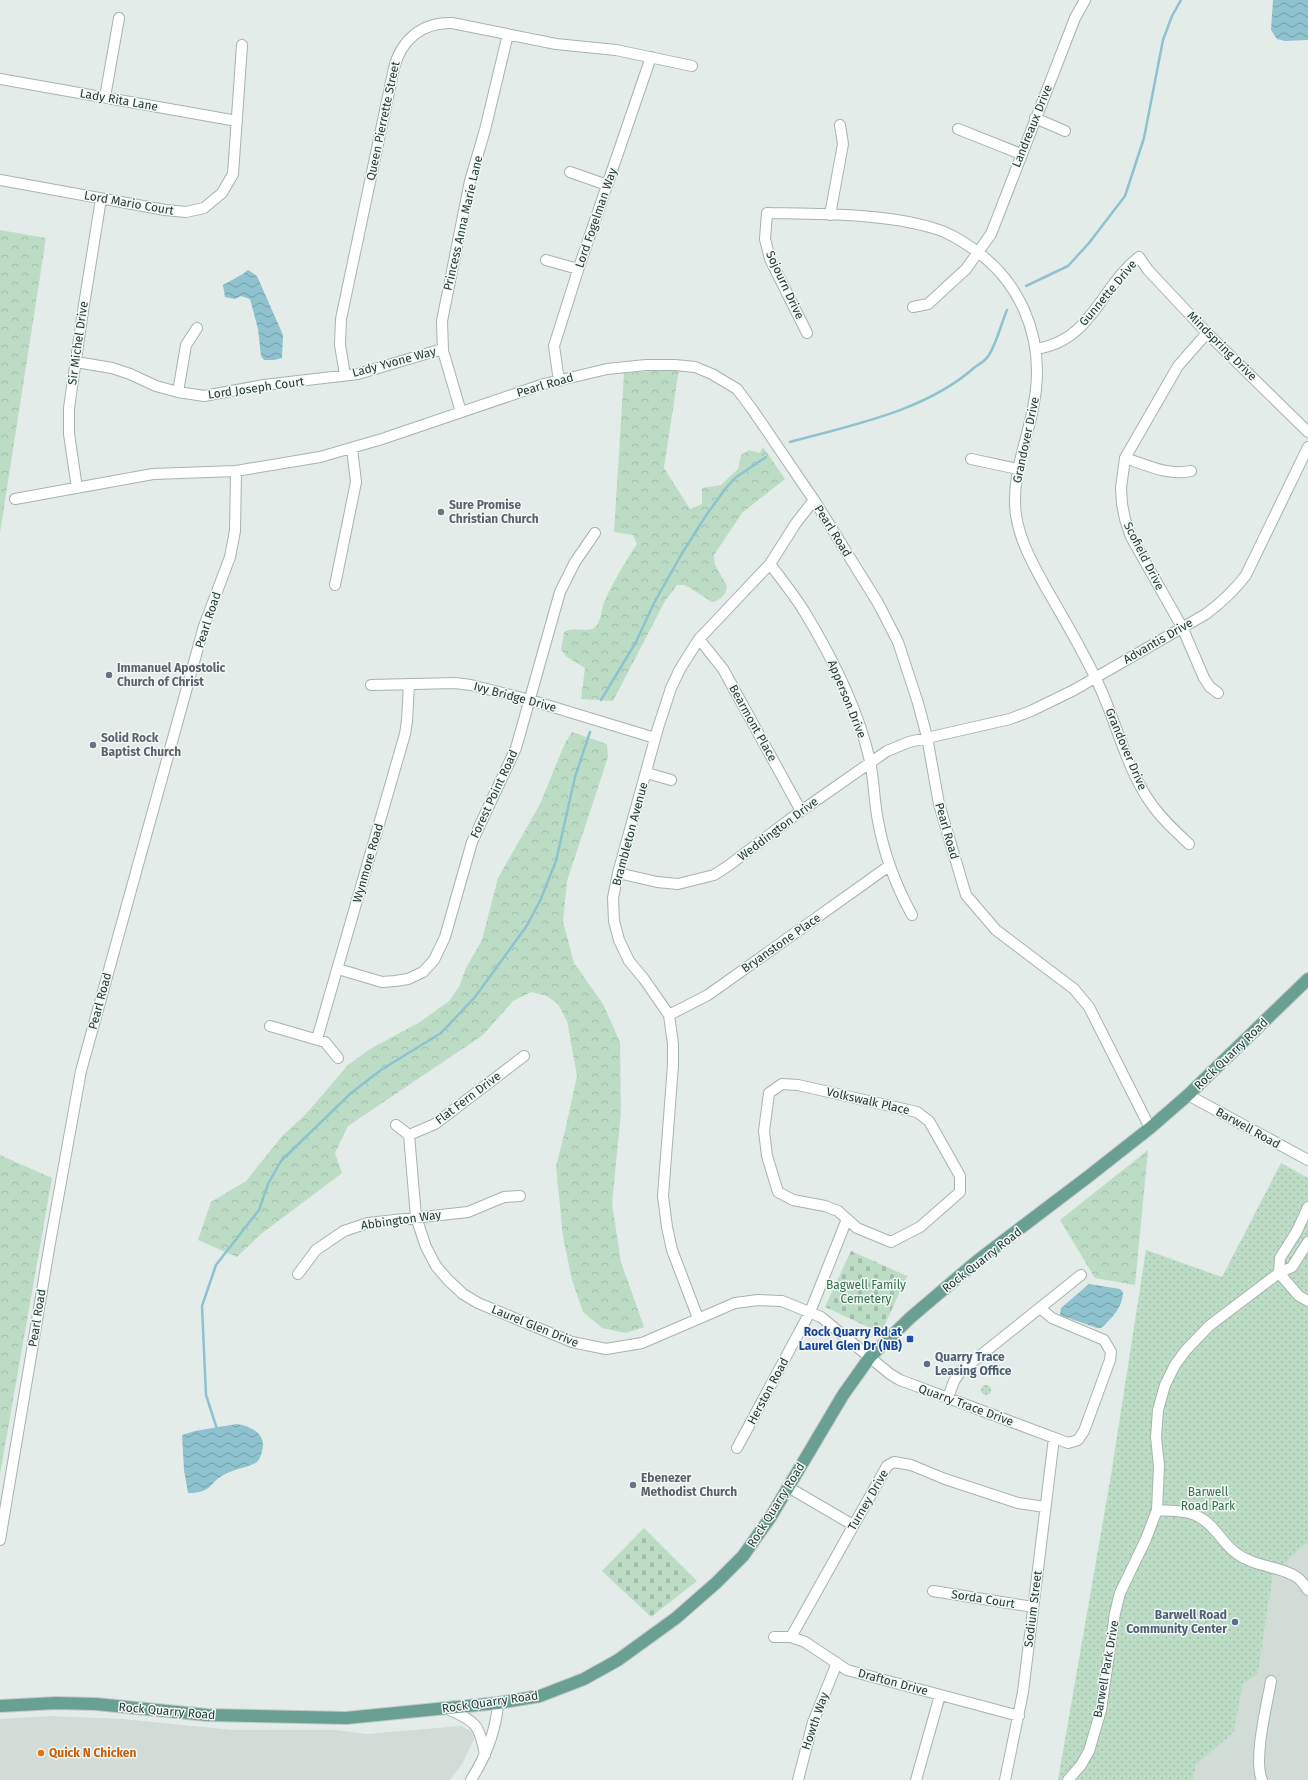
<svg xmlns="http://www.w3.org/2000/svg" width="1308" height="1780" font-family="'Fira Sans',sans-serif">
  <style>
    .built { fill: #d1dcd7 }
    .forest { fill: url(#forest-crowns) }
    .cemetery { fill: url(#cemetery-stones) }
    .park { fill: url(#park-dots) }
    .water { fill: url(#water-waves) }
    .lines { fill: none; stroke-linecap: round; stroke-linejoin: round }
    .stream { stroke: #8ec2ce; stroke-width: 2.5 }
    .minor-casing { stroke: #a6b4af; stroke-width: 12 }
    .major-casing { stroke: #c1c8c7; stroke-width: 14 }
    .minor { stroke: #fff; stroke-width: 10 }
    .major { stroke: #6a9f93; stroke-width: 12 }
    .worship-dot { fill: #6b7280; stroke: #f3f8f6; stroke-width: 1.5 }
    .transit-dot { fill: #1a4fb4; stroke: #f3f8f6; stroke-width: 1.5 }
    .service-dot { fill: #5c6f8a; stroke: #f3f8f6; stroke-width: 1.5 }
    .food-dot { fill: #e8710a; stroke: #f3f8f6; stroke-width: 1.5 }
    .labels { text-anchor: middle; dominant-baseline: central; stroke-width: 3; stroke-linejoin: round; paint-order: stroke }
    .street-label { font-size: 12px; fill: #233c36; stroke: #f3f8f6 }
    .worship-label { font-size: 12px; font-weight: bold; fill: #5b616d; stroke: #f3f8f6; text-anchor: start }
    .park-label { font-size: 12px; fill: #30714b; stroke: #f3f8f6 }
    .transit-label { font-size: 12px; font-weight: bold; fill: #164399; stroke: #f3f8f6; text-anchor: end }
    .service-label { font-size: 12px; font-weight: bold; fill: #4e5e75; stroke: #f3f8f6; text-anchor: start }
    .food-label { font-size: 12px; font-weight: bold; fill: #c56008; stroke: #f3f8f6; text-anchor: start }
  </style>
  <defs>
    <pattern id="forest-crowns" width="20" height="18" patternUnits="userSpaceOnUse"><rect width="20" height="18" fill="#bddcc6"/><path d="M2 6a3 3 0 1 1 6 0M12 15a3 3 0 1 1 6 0" fill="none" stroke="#a2beab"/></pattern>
    <pattern id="cemetery-stones" width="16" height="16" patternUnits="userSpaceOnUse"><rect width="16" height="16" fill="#bddcc6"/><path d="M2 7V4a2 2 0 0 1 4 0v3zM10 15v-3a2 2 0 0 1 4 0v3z" fill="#a2beab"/></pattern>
    <pattern id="park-dots" width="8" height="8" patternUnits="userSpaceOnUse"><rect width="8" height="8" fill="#bddcc6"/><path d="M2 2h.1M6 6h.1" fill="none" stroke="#a2beab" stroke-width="1.8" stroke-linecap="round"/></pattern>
    <pattern id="water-waves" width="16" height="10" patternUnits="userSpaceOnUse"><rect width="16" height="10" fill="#8ec2ce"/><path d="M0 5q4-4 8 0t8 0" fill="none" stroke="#749fa8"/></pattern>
  </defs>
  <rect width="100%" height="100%" fill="#e3ece8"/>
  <path class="built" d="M1305 1544 1308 1545V1780H1193L1196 1765 1234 1732 1243 1684 1258 1674 1273 1575Z
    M51 1716 122 1719 233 1730H335L367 1734 461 1726 471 1731 474 1739 462 1764 450 1780H0V1719Z"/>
  <path class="forest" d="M0 230 46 238 0 533Z
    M679 369 664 468 690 509 702 504V488L721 485 738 469 741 455 749 450 760 453 763 447 785 479 742 513 714 555 715 565 727 586C726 595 720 601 712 602L685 585H677L665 601 613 701 581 699 585 668 567 657 561 650 564 632C575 626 586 633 594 628 602 622 601 608 605 600 614 580 625 562 637 544L633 535 614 532 624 373Z
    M572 732 607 744 608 757 567 881 563 922 574 963 603 1004 620 1042 621 1112 612 1204 621 1262 644 1327 626 1333 602 1328 583 1312 572 1280 563 1237 556 1166 565 1131 577 1076 567 1021 558 1004 547 996 531 992 513 1001 483 1035 348 1126 335 1153 342 1173 261 1234 237 1257 198 1240 211 1202 246 1181 283 1135 306 1114 348 1065 370 1049 420 1022 449 1001 459 987 466 968 482 940 498 878 540 804 565 743Z
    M1148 1150 1135 1285 1095 1278 1060 1220Z
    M0 1155 52 1178 0 1474Z"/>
  <path class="cemetery" d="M851 1251 907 1276 881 1333 825 1307Z
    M644 1528 697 1581 651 1617 602 1571Z"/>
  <path class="park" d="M1281 1163 1308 1178V1545L1305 1544 1273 1575 1258 1674 1243 1684 1234 1732 1196 1765 1193 1780H1058L1111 1475 1146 1250 1222 1277Z
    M981 1390a5 5 0 1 1 10 0a5 5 0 1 1-10 0Z"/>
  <path class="water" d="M1273 0H1308V40L1285 41 1277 39 1271 30Z
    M248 270 257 276 283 335 282 358 274 360H264L261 356 258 329 250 299 241 296 235 299 225 297 223 285 243 274Z
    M1089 1284 1120 1289 1123 1292C1123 1307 1112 1318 1101 1328H1097L1060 1315 1061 1308Z
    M237 1424C251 1426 267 1434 262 1451 261 1455 260 1459 257 1462 250 1467 234 1469 225 1474 208 1483 213 1493 188 1493L184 1470 182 1435 195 1431Z"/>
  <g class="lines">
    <path class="stream" d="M1026 286 1068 266 1089 243 1125 196 1144 138 1163 40 1172 16 1181 0
      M790 442C852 425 926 411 975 367 980 364 986 360 989 355 997 342 1001 324 1007 310
      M601 700 636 642 654 603 681 555 707 514 726 488 735 478 766 457
      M217 1429 206 1395 202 1306 216 1265 259 1210 268 1184 281 1161 351 1093 381 1070 441 1033 475 997 526 927 540 901 556 861 575 777 590 732"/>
    <g class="minor-casing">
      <path id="minor" d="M0 79 237 121
        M105 97 119 18
        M1035 118 1065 131
        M958 129 1021 154
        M570 172 607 185
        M0 180 165 210 186 212 204 208 222 193 233 174 242 45
        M830 215 843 144 840 125
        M546 260 578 269
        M913 307 928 304 966 269 991 234 1075 18 1085 0
        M807 333 770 259 765 239 767 213C818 214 884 213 933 228 948 232 960 240 972 248 1019 280 1042 333 1036 389 1032 432 1010 471 1016 515 1020 542 1033 564 1046 588 1063 617 1080 646 1095 677 1115 716 1125 766 1150 802 1161 818 1175 831 1189 844
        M1207 333 1178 366 1125 458 1121 488 1122 504 1125 519 1131 537 1182 627 1204 678 1210 687 1218 693
        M1036 349C1092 341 1100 287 1139 257L1148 270 1207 333 1308 432
        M76 362 112 368 130 374 156 386 178 392 204 396 264 385 358 374 442 349
        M345 375 340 345 341 319 394 68C401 40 422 22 452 23L556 44 616 50 692 66
        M559 381 554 346 578 270 651 57
        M178 392 186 345 197 328
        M461 412 443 351 442 321 470 181 485 130 508 34
        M1125 458C1147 465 1168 476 1191 471
        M971 459 1018 469
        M77 488 69 434V408L83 311 101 199
        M15 499 153 474 236 471
        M770 564C782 580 794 595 804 611 832 657 858 708 870 761 874 780 874 801 878 821 884 854 896 886 912 915
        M335 585 356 482 352 448
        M699 639 723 669 801 811
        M371 685 455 683 471 685 530 700 655 738
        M647 773 671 780
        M618 873 657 882 678 884 714 875 728 866 801 811 887 751 909 742 1010 719 1031 711 1074 690 1206 614C1222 602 1234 591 1246 575L1308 447
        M338 969 382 982 395 981 408 979 423 972 434 960 445 937 472 842 516 748 560 592 575 562 595 533
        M669 1015 708 995 889 866
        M270 1026 325 1042 338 1058
        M317 1039 405 734 407 721 409 684
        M782 1084 798 1085 917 1112 929 1121 960 1176V1192L920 1227 891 1242 857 1228 838 1211 825 1206 793 1200 778 1192 767 1156 764 1131 769 1093Z
        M1188 1095 1308 1160
        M396 1125 409 1135 416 1217 426 1247 436 1266 448 1280 463 1294 478 1303 572 1342 606 1349 642 1343 735 1303 758 1300 782 1301 821 1317 890 1374 900 1380 1068 1443 1078 1440 1084 1431 1110 1360 1111 1352 1104 1340 1052 1318 1040 1308
        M409 1135 435 1124 524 1056
        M1279 1273 1280 1258 1297 1231 1308 1207
        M1279 1273 1299 1296 1308 1301
        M298 1274 316 1250 344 1231 368 1223 468 1212 504 1197 520 1196
        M698 1318 672 1250 667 1227 663 1196 673 1065V1044L669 1015 644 979 629 961 619 940 614 921 613 898 618 873 658 728 671 688 680 669 699 639 770 564 796 523 814 500
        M948 1398 954 1381 961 1371 1081 1275
        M737 1448 810 1312 847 1219
        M788 1487 853 1525
        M1157 1510C1171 1511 1187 1510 1199 1517 1215 1525 1222 1543 1236 1553 1256 1568 1282 1566 1298 1578 1302 1581 1305 1586 1308 1590
        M0 1540 50 1243 81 1071 204 626 230 557 235 531 236 471 320 457 382 439 544 384 607 369 646 365H675L695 367 712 374 737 389 752 409 816 503 878 603 898 642 918 703 927 737 939 804 966 895 996 930 1074 989 1089 1007 1150 1128
        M933 1591 1033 1607
        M774 1637H791L805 1642 847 1670 1019 1716
        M791 1637 887 1466 894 1462 911 1465 945 1479 1018 1503 1045 1507
        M446 1708C475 1722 479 1722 485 1755
        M471 1780C486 1756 496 1732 498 1703
        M798 1780 813 1722 837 1663
        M916 1780 940 1695
        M1005 1780 1023 1692 1054 1438
        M1068 1780 1081 1765 1089 1751 1101 1710 1115 1613 1120 1593 1146 1539 1157 1510 1159 1466 1156 1437 1158 1410 1165 1385 1175 1365 1186 1350 1209 1326 1279 1273 1292 1267 1308 1242
        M1262 1780C1253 1760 1267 1704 1271 1681"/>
    </g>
    <g class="major-casing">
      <path id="major" d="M0 1706 56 1703 96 1704 207 1715 346 1718 498 1703 540 1696 584 1679 618 1660 676 1618 716 1583 743 1556 770 1518 843 1395 870 1357 910 1318 977 1261 1089 1176 1150 1128 1188 1095 1308 979"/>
    </g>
    <use href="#minor" class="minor"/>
    <use href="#major" class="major"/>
  </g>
  <g class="worship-dot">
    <circle cx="441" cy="512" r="4"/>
    <circle cx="109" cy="675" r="4"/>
    <circle cx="93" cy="745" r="4"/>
    <circle cx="633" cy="1485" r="4"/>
  </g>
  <rect class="transit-dot" x="906" y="1335" width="8" height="8" rx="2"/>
  <g class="service-dot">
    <circle cx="927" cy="1364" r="4"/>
    <circle cx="1235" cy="1622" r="4"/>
  </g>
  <circle class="food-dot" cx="41" cy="1753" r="4"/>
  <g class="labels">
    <g class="street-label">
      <text transform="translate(119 100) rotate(10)">Lady Rita Lane</text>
      <text transform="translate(383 121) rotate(-78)">Queen Pierrette Street</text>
      <text transform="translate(1032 126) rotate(-68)">Landreaux Drive</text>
      <text transform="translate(129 203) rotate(10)">Lord Mario Court</text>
      <text transform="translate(596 218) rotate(-71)">Lord Fogelman Way</text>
      <text transform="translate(463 223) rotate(-77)">Princess Anna Marie Lane</text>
      <text transform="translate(785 285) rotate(65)">Sojourn Drive</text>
      <text transform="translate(1108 293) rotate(-50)">Gunnette Drive</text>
      <text transform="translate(78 343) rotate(-82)">Sir Michel Drive</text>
      <text transform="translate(1222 346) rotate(45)">Mindspring Drive</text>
      <text transform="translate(394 362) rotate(-15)">Lady Yvone Way</text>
      <text transform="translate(545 385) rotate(-16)">Pearl Road</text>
      <text transform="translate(256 388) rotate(-8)">Lord Joseph Court</text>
      <text transform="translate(1026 440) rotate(-78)">Grandover Drive</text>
      <text transform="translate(833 531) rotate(58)">Pearl Road</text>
      <text transform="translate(1144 556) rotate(63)">Scofield Drive</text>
      <text transform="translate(208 620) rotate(-72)">Pearl Road</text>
      <text transform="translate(1158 641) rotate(-30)">Advantis Drive</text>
      <text transform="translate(515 697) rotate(15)">Ivy Bridge Drive</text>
      <text transform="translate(847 699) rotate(68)">Apperson Drive</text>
      <text transform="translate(753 723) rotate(61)">Bearmont Place</text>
      <text transform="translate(1126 749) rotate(67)">Grandover Drive</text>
      <text transform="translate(494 794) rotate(-65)">Forest Point Road</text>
      <text transform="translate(778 829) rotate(-37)">Weddington Drive</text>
      <text transform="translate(947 831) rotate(74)">Pearl Road</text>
      <text transform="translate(630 834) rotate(-75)">Brambleton Avenue</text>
      <text transform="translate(368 863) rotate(-74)">Wynmore Road</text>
      <text transform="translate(781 943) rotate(-35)">Bryanstone Place</text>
      <text transform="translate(100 1001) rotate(-75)">Pearl Road</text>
      <text transform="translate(1231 1054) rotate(-44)">Rock Quarry Road</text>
      <text transform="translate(468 1098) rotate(-37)">Flat Fern Drive</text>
      <text transform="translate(868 1101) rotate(13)">Volkswalk Place</text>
      <text transform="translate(1248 1128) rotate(29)">Barwell Road</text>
      <text transform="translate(401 1220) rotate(-8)">Abbington Way</text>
      <text transform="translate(982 1260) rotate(-38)">Rock Quarry Road</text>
      <text transform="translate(37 1318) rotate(-81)">Pearl Road</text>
      <text transform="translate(535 1326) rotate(22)">Laurel Glen Drive</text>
      <text transform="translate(768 1391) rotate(-62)">Herston Road</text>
      <text transform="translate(966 1405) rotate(20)">Quarry Trace Drive</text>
      <text transform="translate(868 1500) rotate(-60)">Turney Drive</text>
      <text transform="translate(776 1505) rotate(-58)">Rock Quarry Road</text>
      <text transform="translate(983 1599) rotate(9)">Sorda Court</text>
      <text transform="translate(1033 1609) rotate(-83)">Sodium Street</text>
      <text transform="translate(1106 1669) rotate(-80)">Barwell Park Drive</text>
      <text transform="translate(893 1682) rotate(15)">Drafton Drive</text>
      <text transform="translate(490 1702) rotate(-8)">Rock Quarry Road</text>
      <text transform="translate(167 1711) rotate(5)">Rock Quarry Road</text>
      <text transform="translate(815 1721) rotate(-71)">Howth Way</text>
    </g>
    <g class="worship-label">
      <text x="449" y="505">Sure Promise<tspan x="449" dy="14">Christian Church</tspan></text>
      <text x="117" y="668">Immanuel Apostolic<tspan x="117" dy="14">Church of Christ</tspan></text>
      <text x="101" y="738">Solid Rock<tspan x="101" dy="14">Baptist Church</tspan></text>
      <text x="641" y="1478">Ebenezer<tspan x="641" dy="14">Methodist Church</tspan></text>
    </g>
    <g class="park-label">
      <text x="866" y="1285">Bagwell Family<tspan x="866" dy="14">Cemetery</tspan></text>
      <text x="1208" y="1492">Barwell<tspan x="1208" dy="14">Road Park</tspan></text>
    </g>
    <g class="transit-label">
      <text x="902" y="1332">Rock Quarry Rd at<tspan x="902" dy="14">Laurel Glen Dr (NB)</tspan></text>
    </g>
    <g class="service-label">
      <text x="935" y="1357">Quarry Trace<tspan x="935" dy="14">Leasing Office</tspan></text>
      <text x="1227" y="1615" text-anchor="end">Barwell Road<tspan x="1227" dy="14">Community Center</tspan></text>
    </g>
    <g class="food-label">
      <text x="49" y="1753">Quick N Chicken</text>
    </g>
  </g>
</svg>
